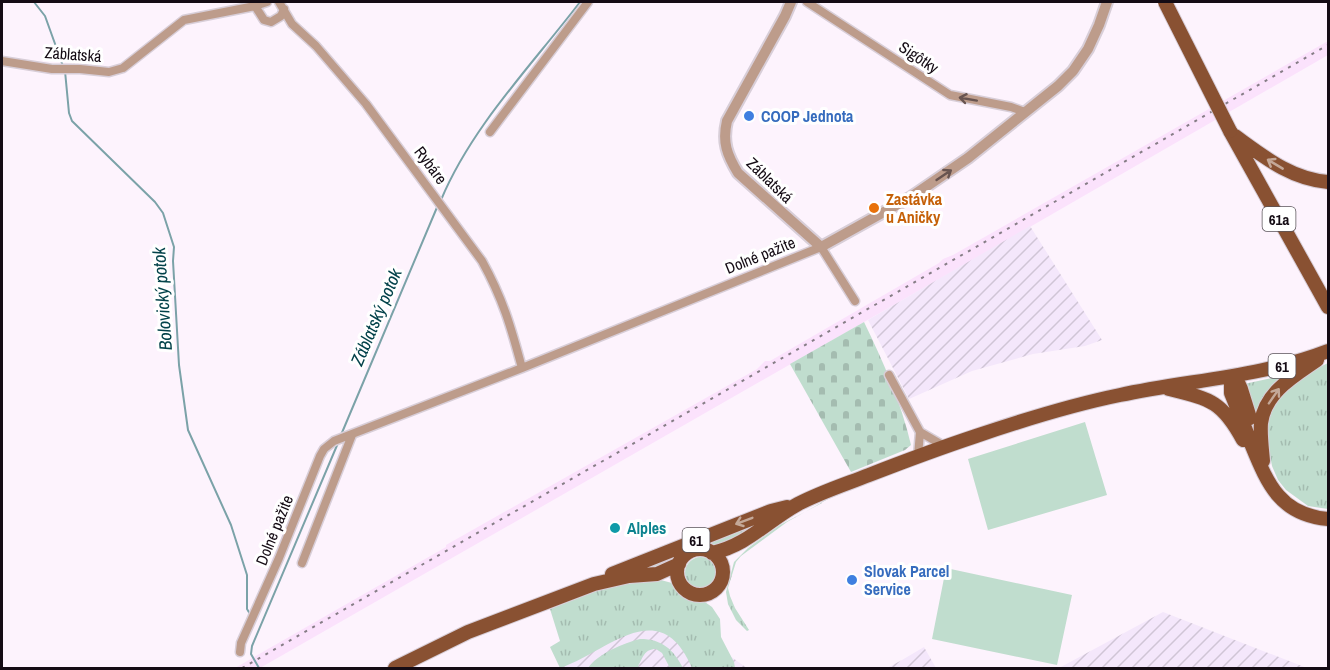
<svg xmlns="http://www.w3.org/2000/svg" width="1330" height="670" font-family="'Archivo Narrow',sans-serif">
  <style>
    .built { fill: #fbe2fc }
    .industrial { fill: url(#industrial-furrows) }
    .grass { fill: url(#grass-tufts) }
    .cemetery { fill: url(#cemetery-stones) }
    .green { fill: #c0ddce }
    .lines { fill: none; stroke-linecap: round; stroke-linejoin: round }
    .stream { stroke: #7ba2a8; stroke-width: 2 }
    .minor-casing { stroke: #d8ced8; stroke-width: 11 }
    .tertiary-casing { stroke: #d8ced8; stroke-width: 14 }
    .primary-casing { stroke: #d8ced8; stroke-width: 16 }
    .minor { stroke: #bd9c8b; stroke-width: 8 }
    .tertiary { stroke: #bd9c8b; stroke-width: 10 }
    .primary { stroke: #895132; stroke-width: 14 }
    .rail { stroke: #867d86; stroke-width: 2; stroke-dasharray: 3 6; stroke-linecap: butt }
    .primary-bridge-casing { stroke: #d8ced8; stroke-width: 16; stroke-linecap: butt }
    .primary-bridge { stroke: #895132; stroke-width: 14 }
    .oneway { stroke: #685450 }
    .oneway2 { stroke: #c4a898 }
    .shop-dot { fill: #3f7fe0; stroke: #fff; stroke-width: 2 }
    .food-dot { fill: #e8710a; stroke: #fff; stroke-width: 2 }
    .culture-dot { fill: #0f9aa8; stroke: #fff; stroke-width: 2 }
    .labels { text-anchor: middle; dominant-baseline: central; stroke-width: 6; stroke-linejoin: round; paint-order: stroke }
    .shield { fill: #fff; stroke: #5a545a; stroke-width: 1.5 }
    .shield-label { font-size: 15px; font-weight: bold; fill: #140b14 }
    .street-label { font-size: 16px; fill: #140b14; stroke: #fff }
    .shop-label { font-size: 16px; font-weight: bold; fill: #366cbe; stroke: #fff; text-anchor: start }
    .food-label { font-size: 16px; font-weight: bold; fill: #c56008; stroke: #fff; text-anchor: start }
    .culture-label { font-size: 16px; font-weight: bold; fill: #0d838f; stroke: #fff; text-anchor: start }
    .water-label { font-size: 18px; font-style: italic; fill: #03424a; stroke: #fff }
  </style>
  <defs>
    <pattern id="industrial-furrows" width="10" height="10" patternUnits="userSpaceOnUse" patternTransform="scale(1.5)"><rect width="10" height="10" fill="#f4e7fb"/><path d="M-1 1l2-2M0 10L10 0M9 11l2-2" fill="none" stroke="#d0c5d6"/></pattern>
    <pattern id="grass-tufts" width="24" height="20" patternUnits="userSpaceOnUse" patternTransform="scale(1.5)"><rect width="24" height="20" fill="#c0ddce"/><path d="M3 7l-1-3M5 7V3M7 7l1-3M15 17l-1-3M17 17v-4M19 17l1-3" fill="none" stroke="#a4bcb0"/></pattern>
    <pattern id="cemetery-stones" width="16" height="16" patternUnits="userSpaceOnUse" patternTransform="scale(1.5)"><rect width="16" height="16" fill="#c0ddce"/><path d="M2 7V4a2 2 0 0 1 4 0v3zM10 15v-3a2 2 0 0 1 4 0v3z" fill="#a4bcb0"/></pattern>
  </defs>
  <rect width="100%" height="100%" fill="#fdf3fd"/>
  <path class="built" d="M1328 41V55L1009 239 260 668H235L446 547V545L757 369 765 361H770L939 263 943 259 953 255Z"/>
  <path class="industrial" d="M1030 226 1102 340 1085 346 1033 354 972 371 909 399 868 320Z
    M677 607 713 644 747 668H559Z
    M1163 612 1307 668H1059Z
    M924 647 936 668H887L902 660Z"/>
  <path class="grass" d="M1328 363V509L1308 506 1286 490 1278 480 1272 466 1265 429 1270 407 1299 377Z
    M1281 376 1265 395 1256 419 1244 384Z
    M939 454 828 499 787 522 741 556 736 562 728 588 730 596 735 608 749 630 747 631 736 620 728 604 726 592 734 562 748 548 780 525 822 503 824 498Z
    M769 516 737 541 713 549 699 546 686 551 676 562 661 569 632 568Z
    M685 573a16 16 0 1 1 32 0a16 16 0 1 1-32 0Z
    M657 579 672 583 688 596 702 600 712 607 720 619 721 637 734 662 735 668H692C660 592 607 652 560 668L550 647 560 641 550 609 617 583Z
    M640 639C662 639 673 649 683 668H670L662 653 656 649C644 649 643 658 638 666L640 668H588C597 654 624 643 640 639Z"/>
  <path class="cemetery" d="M864 322C883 361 901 402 911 445L905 450 851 472 790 364Z"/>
  <path class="green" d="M1085 422 1107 495 988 530 968 459Z
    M946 568 1072 595 1057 665 932 639Z"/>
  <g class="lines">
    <path class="stream" d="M34 2 45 16 63 66
      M65 71 69 113 72 121 155 202 163 213 174 247 173 261 179 365 188 430 231 525 247 575V609L250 614
      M441 200C472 126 532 65 580 2
      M341 435 438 205
      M259 668 251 654 252 646 338 443"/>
    <g class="minor-casing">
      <path id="minor" d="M279 2 292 24 316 46 366 104 482 261C503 299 511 327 522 368
        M807 2 950 95 1011 107 1025 112
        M255 6 264 20 271 22 281 16 284 9
        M2 61 52 69H80L109 72 123 68 184 20 255 6 267 2
        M490 132 588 2
        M889 375 920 432 944 446
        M918 456 920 432
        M302 563 352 435
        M240 652 241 643 279 558 320 456 324 449 334 441 522 368 821 247 855 301"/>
    </g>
    <g class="tertiary-casing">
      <path id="tertiary" d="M791 2 785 16 727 121C722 142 727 155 738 173L821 247 911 197 968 158 1058 86 1073 71 1088 49 1099 25 1107 2"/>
    </g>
    <g class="primary-casing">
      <path id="primary" d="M1230 131 1328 307
        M1235 136C1264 157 1291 179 1328 182
        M1235 376 1231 384V393C1238 410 1245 428 1252 446 1268 485 1281 515 1328 519
        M1235 376 1241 389 1250 418
        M1169 389C1210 399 1222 401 1243 440
        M1263 461C1262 449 1260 435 1261 423 1265 392 1294 376 1317 360
        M677 572a23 23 0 1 1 46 0a23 23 0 1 1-46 0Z
        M712 553C748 545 767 521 798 504 821 492 846 484 869 475 905 461 940 448 976 436 1023 420 1071 405 1120 395 1190 380 1261 377 1328 351
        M612 574 771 511 787 507
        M395 668 468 632 594 584 629 576 657 574 679 564"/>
    </g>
    <use href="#minor" class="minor"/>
    <use href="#tertiary" class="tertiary"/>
    <use href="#primary" class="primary"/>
    <path class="rail" d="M242 668 1328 45"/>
    <g class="primary-bridge-casing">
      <path id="primary-bridge" d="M1165 2 1230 131"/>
    </g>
    <use href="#primary-bridge" class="primary-bridge"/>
  </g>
  <defs><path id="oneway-shaft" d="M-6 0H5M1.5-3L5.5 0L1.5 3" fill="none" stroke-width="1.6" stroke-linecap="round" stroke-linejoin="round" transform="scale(1.5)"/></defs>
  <g class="oneway">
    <use href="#oneway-shaft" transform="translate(968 99) rotate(-170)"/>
    <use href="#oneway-shaft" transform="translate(944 175) rotate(-34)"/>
  </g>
  <g class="oneway2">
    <use href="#oneway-shaft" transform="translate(1275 164) rotate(-149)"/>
    <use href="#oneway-shaft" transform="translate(1274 396) rotate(-55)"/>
    <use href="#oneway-shaft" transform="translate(744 521) rotate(159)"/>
  </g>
  <g class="shop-dot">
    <circle cx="749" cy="116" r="6"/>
    <circle cx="852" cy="580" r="6"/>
  </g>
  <circle class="food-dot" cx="874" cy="208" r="6"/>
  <circle class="culture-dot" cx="615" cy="528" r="6"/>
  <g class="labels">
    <g class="shield">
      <rect x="1262.5" y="207" width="33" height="24" rx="4.5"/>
      <rect x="1268.5" y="354" width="27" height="24" rx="4.5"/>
      <rect x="682.5" y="528" width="27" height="24" rx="4.5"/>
    </g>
    <g class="shield-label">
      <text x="1279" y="219">61a</text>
      <text x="1282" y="366">61</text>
      <text x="696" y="540">61</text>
    </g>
    <g class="street-label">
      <text transform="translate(73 54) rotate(4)">Záblatská</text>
      <text transform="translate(919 57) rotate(34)">Sigôtky</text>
      <text transform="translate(431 165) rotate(53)">Rybáre</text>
      <text transform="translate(770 180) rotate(44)">Záblatská</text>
      <text transform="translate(760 255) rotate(-22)">Dolné pažite</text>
      <text transform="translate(274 530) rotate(-68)">Dolné pažite</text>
    </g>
    <g class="shop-label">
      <text x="761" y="116">COOP Jednota</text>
      <text x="864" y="571">Slovak Parcel<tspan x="864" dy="18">Service</tspan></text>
    </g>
    <g class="food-label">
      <text x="886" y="199">Zastávka<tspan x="886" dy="18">u Aničky</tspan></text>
    </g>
    <g class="culture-label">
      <text x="627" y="528">Alples</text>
    </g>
    <g class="water-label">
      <text transform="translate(162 299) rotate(-94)">Bolovický potok</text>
      <text transform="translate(376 317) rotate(-67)">Záblatský potok</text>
    </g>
  </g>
  <rect width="1330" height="670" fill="none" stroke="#140b14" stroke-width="6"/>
</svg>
